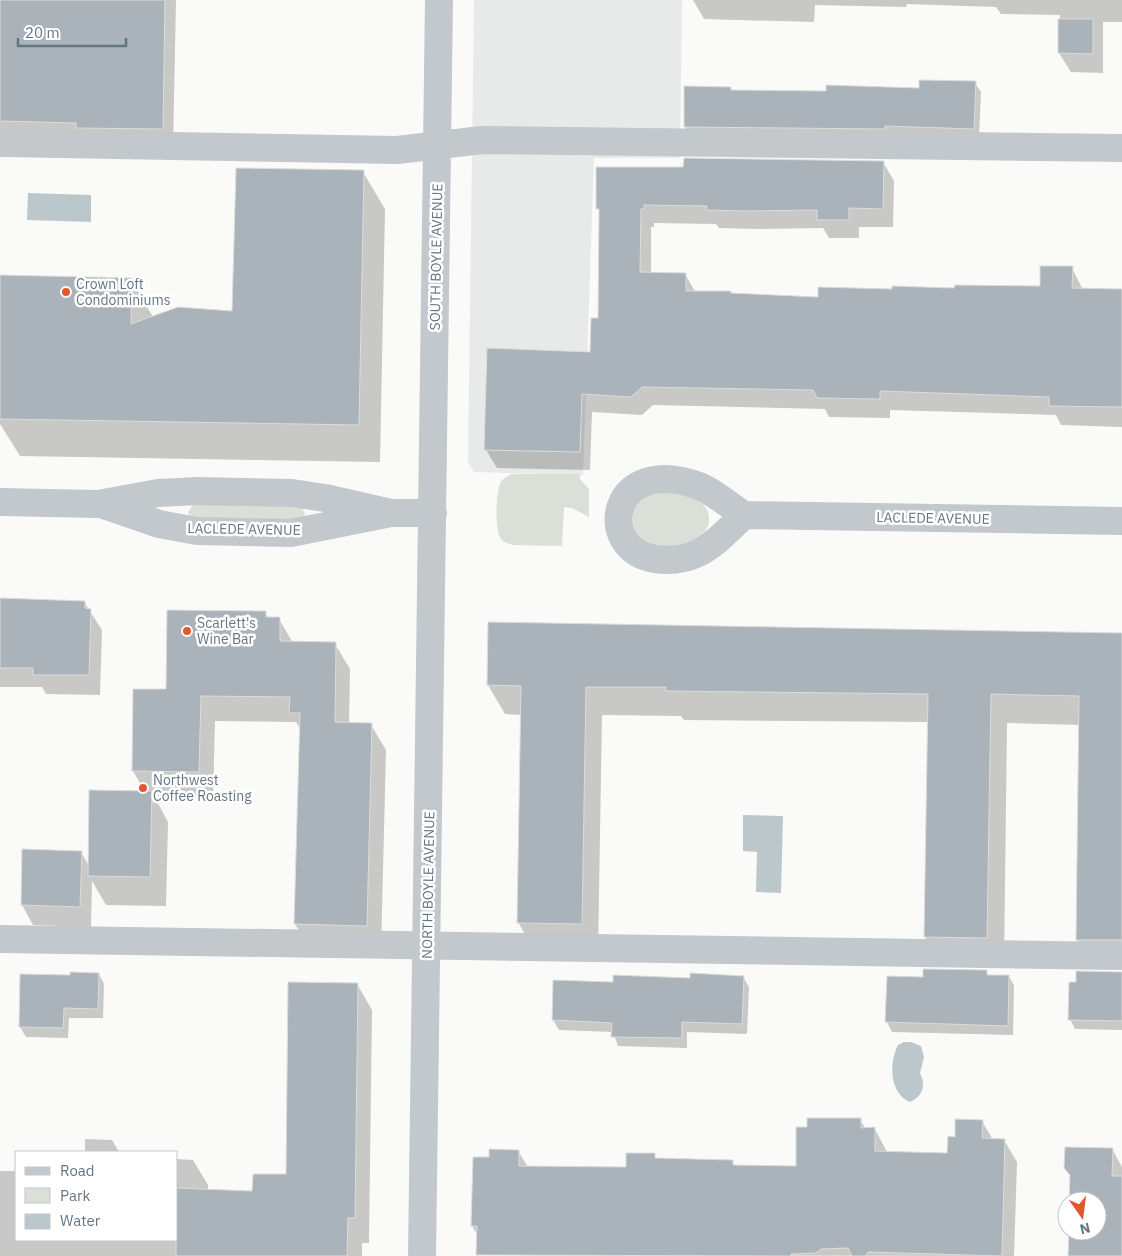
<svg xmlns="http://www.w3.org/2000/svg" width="1122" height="1256" font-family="'IBM Plex Sans',sans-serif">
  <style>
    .built { fill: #e8e9e9 }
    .green { fill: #dadfd7 }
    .water { fill: #bbc7cb }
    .shadow { fill: #0003 }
    .building { fill: #aab3b9; stroke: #dcdcda }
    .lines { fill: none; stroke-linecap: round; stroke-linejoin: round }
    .minor { stroke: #c3c8cc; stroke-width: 28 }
    .poi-dot { fill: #e4572e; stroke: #fff; stroke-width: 2 }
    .labels { text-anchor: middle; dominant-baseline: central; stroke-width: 5; stroke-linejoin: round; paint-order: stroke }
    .street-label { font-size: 14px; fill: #657683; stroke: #fff }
    .poi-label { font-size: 14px; fill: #657683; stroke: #fff; text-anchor: start }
  </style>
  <rect width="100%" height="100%" fill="#fafaf8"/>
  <path class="built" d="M474 0H682L680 158H594L583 475 474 472 468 462Z"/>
  <path class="green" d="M512 474H580V479L589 489V517L572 508 564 507 562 546 513 545C510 544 505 543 502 540 494 532 496 494 500 484 502 479 507 476 512 474Z
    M656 492C674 493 708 495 709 518 710 528 703 534 695 539 639 571 609 507 656 492Z
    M194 503 301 506 305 514 303 520 190 518 188 512Z"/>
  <path class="water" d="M28 193 91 195V222L27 220Z
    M743 815 783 816 781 893 756 892 757 852 743 851Z
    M904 1042H911L921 1046 924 1057 920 1073C926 1086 923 1096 910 1102 889 1093 889 1063 898 1045Z"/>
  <path class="shadow" d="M0 0H176L173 148 0 141Z
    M693 0H1122V22H1103V73L1071 72 1059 53 1060 15 1001 14 996 7 907 4 906 7 815 5 814 22 704 19Z
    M975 83 981 92 979 138 691 136 685 127 731 88 732 91 827 92 920 89Z
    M883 162 894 181 893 227H859V238H829L823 228 758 229 719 228 716 224 654 223V227H651V274H685L696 293 819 298 1041 287 1072 268 1083 290H1122V427L1061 425 1056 415 890 410V418L829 417 825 409 653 405 642 415 592 412 590 470 497 468 486 450 592 353 599 319 601 213 598 208 685 168Z
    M363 172 385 209 380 462 20 456 0 424V280L131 279 153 317 234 312Z
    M0 599 84 602 102 630 100 695 46 694 42 687H0Z
    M265 612 269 619H279L293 643 335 644 350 669 349 724 371 725 386 750 381 952 310 949 295 924 301 730 296 722 215 721 213 797 154 796 168 822 166 906 106 905 92 881 91 927 33 925 22 905 81 852 89 866 145 792 133 771 167 690Z
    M489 624 1122 634V969H1094L1077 939 1080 725 1007 723 1004 967 942 966 925 937 928 722 684 720 681 716 602 715 598 953 535 952 518 922 522 715 505 714 488 685Z
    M986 971 989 976H1009L1014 986 1013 1035 892 1032 887 1022 924 979Z
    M1122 973V1030L1075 1029 1070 1019Z
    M99 974 104 984 103 1018H69L68 1038 26 1037 20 1027 71 976Z
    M743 977 749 987 747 1034 687 1032V1048L618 1046 613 1032 559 1030 553 1020 614 984Z
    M357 984 372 1010 369 1243H362V1256H0V1171H16V1240H176V1159L193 1160 208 1185V1191L254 1192 287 1175Z
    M860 1120 866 1129H875L887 1152 948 1154 956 1138 982 1121 993 1140H1004L1017 1162 1014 1256 478 1255V1236L472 1226 490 1159 518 1151 528 1167 627 1169 654 1155 657 1160 732 1162 735 1166 797 1168Z
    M85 1139 112 1140 119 1152H85Z
    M1112 1149 1122 1167V1256H1070V1231H1097V1201H1071V1177L1066 1168Z"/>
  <path class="building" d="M0 0H165L163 129 76 128V123L0 121Z
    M1058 19H1093V54L1058 53Z
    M919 80 976 81 974 129 885 126V129L684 127V86L731 87V90L826 91V85L919 88Z
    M684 158 884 161 883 209 849 208V220H817V210L746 211 706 210 707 206 644 205V209H641L640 272 686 273V291H731V293L818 297V287L892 289V286L954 288 955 285 1040 286V266H1073L1072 288 1122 289V407L1049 406V397L880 391V399L817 398 813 390 642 387 631 397 582 394 580 452 484 450 487 348 590 352 591 318H598L599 209H596V167H683Z
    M236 168 364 170 359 425 0 419V275L132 278 131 324 178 307 232 311Z
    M0 598 85 601V608L91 609 89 675H33V668H0Z
    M167 610 266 611V617H280V641L336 642 335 722 372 723 367 926 294 924 300 713H289L290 697 201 696 199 772 132 771 133 689H166Z
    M488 622 1122 633V940H1076L1079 696 1030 695 991 694 987 938 924 937 928 694 666 691V687H586L582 924 517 923 521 686 487 685Z
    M89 790 152 791 150 877 88 876Z
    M22 849 82 851 80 907 21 905Z
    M923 969 987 970V975H1009L1008 1026 885 1022 887 976 923 977Z
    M1076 971 1122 972V1021L1068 1020 1069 982H1076Z
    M70 972 99 973 98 1009 64 1008 63 1028 19 1027 20 974 70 975Z
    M690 973 744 976 742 1024 682 1022V1038L611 1037 612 1023 552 1020 553 980 613 982V975L690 978Z
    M288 982 358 983 355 1218H348L347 1256H176V1188L252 1191 253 1174H286Z
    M807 1118H861V1128L875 1127V1151L947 1153 948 1136 955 1137V1119L983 1120 982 1138 1005 1139 1002 1256 868 1252 865 1256H852L848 1248 821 1249 816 1253 791 1254V1256L476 1255 477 1226H471L473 1157H489V1149L519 1150V1166L626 1167V1153H655V1158L733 1160V1165L796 1166V1127H807Z
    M1065 1147 1113 1148 1112 1176H1122V1256H1068L1069 1231H1097V1201H1069L1070 1175 1064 1168Z"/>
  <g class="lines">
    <path class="minor" d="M4 143 397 150 482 140 1122 148
      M0 502 98 504 158 493 198 491 292 493 325 498 391 513
      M101 504 159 524 197 531 291 533 391 513H433
      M744 515C729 529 714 546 696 554 683 560 670 561 655 559 594 549 610 453 699 486 714 492 730 506 744 515L1122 521
      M0 939 1122 956
      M422 1256 439 0"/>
  </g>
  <g class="poi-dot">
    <circle cx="66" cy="292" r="5"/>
    <circle cx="187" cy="631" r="5"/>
    <circle cx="143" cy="788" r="5"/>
  </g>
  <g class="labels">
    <g class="street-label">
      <text transform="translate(436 257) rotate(-89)">SOUTH BOYLE AVENUE</text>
      <text transform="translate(933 518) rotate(1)">LACLEDE AVENUE</text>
      <text transform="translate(244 529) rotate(1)">LACLEDE AVENUE</text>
      <text transform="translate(428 885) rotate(-89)">NORTH BOYLE AVENUE</text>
    </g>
    <g class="poi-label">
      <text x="76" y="284">Crown Loft<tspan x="76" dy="16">Condominiums</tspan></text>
      <text x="197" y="623">Scarlett's<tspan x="197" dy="16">Wine Bar</tspan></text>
      <text x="153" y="780">Northwest<tspan x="153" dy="16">Coffee Roasting</tspan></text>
    </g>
  </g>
  <rect x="15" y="1151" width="162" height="90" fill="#ffffff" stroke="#c1c8cd"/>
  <rect x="25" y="1167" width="25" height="8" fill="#c3c8cc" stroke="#c1c8cd"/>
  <text x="60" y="1176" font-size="15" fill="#657683">Road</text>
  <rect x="25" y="1188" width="25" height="15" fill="#dadfd7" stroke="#c1c8cd"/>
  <text x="60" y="1201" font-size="15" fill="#657683">Park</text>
  <rect x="25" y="1214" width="25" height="15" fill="#bbc7cb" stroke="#c1c8cd"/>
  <text x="60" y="1226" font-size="15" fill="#657683">Water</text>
  <g transform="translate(1082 1216) rotate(166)"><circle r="24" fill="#ffffff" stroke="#c1c8cd"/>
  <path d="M0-4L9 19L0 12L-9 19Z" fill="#e4572e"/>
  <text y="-8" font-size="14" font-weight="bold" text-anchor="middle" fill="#657683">N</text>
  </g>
  <path d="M18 38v8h108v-8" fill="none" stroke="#657683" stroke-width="2.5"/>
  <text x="25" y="38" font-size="15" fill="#657683" stroke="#ffffff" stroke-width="4" paint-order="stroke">20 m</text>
</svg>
